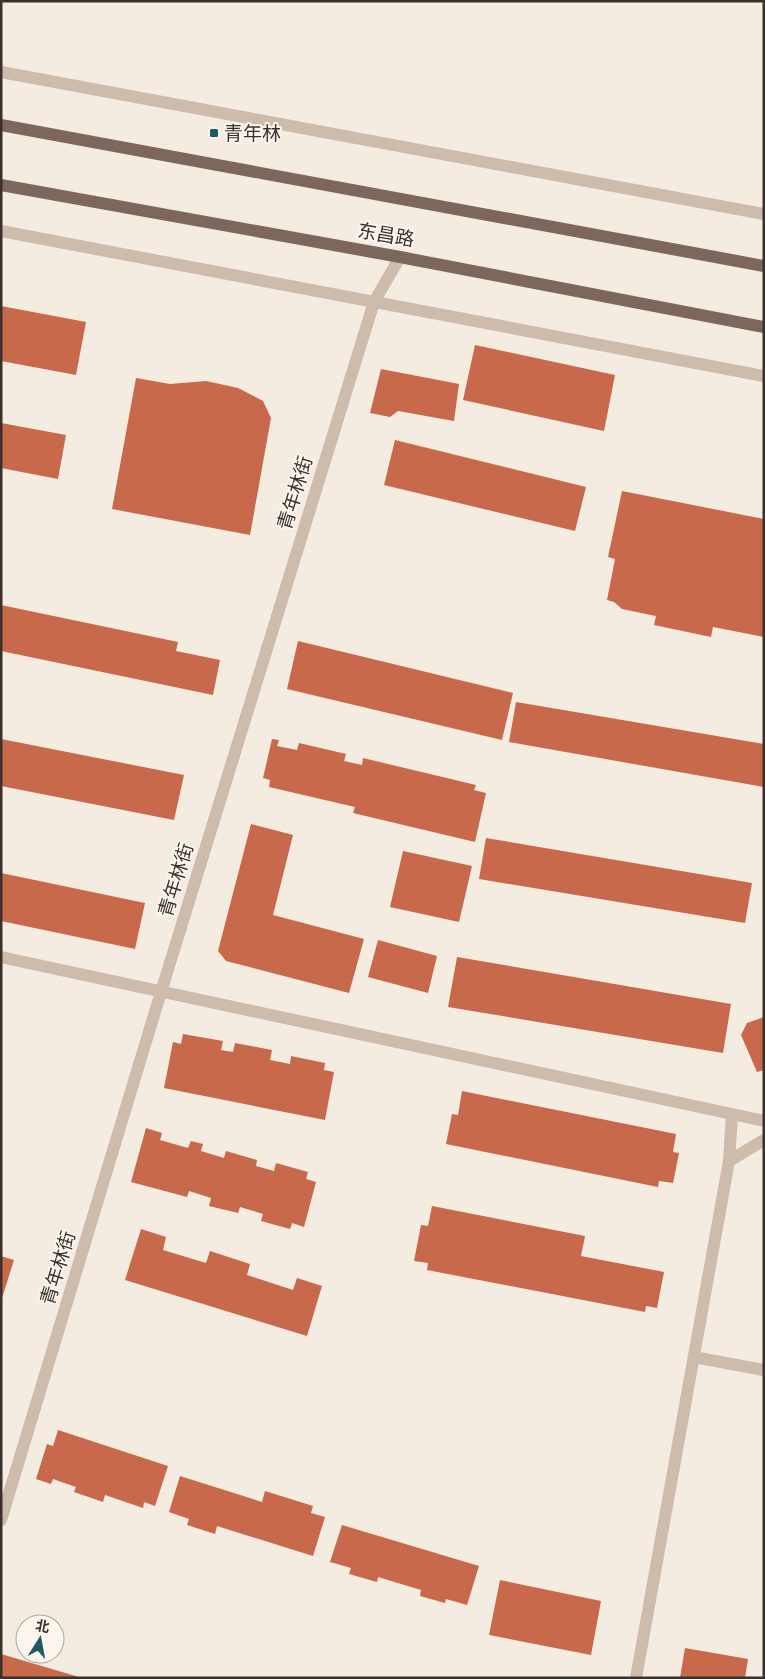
<svg xmlns="http://www.w3.org/2000/svg" width="765" height="1679" font-family="'Space Grotesk','Noto Sans SC',sans-serif">
  <style>
    .building { fill: #c8694b }
    .lines { fill: none; stroke-linecap: round; stroke-linejoin: round }
    .minor { stroke: #cdbbac; stroke-width: 12 }
    .major { stroke: #7d675c; stroke-width: 12 }
    .poi-dot { fill: #1f5a5e; stroke: #fbf5ee; stroke-width: 2 }
    .labels { text-anchor: middle; dominant-baseline: central; stroke-width: 4; stroke-linejoin: round; paint-order: stroke }
    .poi-label { font-size: 19px; fill: #3b302b; stroke: #fbf5ee; text-anchor: start }
    .street-label { font-size: 19px; fill: #3b302b; stroke: #fbf5ee }
  </style>
  <rect width="100%" height="100%" fill="#f4ebe1"/>
  <path class="building" d="M1 306 86 322 76 375 1 361Z
    M475 345 615 375 604 431 463 400Z
    M381 369 459 384 454 421 398 411 390 417 370 413Z
    M136 378 170 384 206 381 238 388 263 401 271 418 250 535 112 509Z
    M1 423 66 435 58 479 1 468Z
    M395 440 586 487 575 531 384 485Z
    M622 491 764 519V637L713 627 711 637 654 625 656 616 622 609 614 602 607 600 615 559 608 557Z
    M1 605 178 642 176 651 220 660 213 695 1 651Z
    M298 641 513 693 502 740 287 689Z
    M516 702 764 744V787L509 742Z
    M1 739 184 775 174 820 1 786Z
    M272 739 279 740 277 746 297 750 299 743 346 754 344 761 362 765 363 758 476 785 474 790 486 793 475 842 353 813 355 807 269 787 270 780 263 778Z
    M251 824 293 835 273 915 364 939 349 993 226 961 218 951Z
    M486 838 752 883 745 923 479 879Z
    M403 851 472 866 459 922 390 907Z
    M1 873 145 903 135 949 1 921Z
    M378 940 437 956 428 993 368 977Z
    M457 957 731 1004 723 1053 448 1007Z
    M764 1017V1070L757 1072 741 1035 747 1023Z
    M183 1034 223 1041 221 1050 233 1052 235 1043 272 1050 270 1060 290 1064 291 1056 325 1063 324 1070 334 1072 325 1120 164 1088 173 1042 181 1044Z
    M462 1091 676 1134 673 1152 679 1153 673 1183 659 1181 658 1187 446 1144 452 1114 458 1115Z
    M146 1128 162 1133 160 1140 188 1148 191 1141 203 1144 201 1151 224 1158 226 1151 257 1160 256 1166 274 1171 276 1163 308 1172 306 1179 316 1182 304 1227 292 1223 290 1229 261 1221 263 1214 240 1207 238 1213 209 1206 211 1198 189 1191 187 1197 131 1182Z
    M432 1206 585 1236 581 1256 664 1272 657 1308 646 1306 645 1312 427 1270 428 1263 414 1261 421 1225 428 1226Z
    M141 1229 166 1237 163 1250 206 1263 210 1251 250 1264 247 1275 293 1290 297 1278 322 1286 307 1336 125 1280Z
    M1 1256 14 1260 2 1298H1Z
    M58 1430 168 1466 155 1506 144 1502 143 1508 105 1495 103 1502 74 1492 76 1487 53 1479 51 1484 36 1479 47 1444 53 1446Z
    M180 1476 262 1502 265 1491 313 1506 311 1513 325 1517 313 1556 217 1526 215 1534 187 1525 189 1519 169 1512Z
    M342 1525 479 1566 467 1605 446 1599 445 1603 420 1596 421 1590 378 1577 377 1582 349 1574 351 1568 330 1562Z
    M500 1580 601 1601 591 1655 489 1635Z
    M685 1648 748 1659 745 1678H680Z
    M1 1654 79 1677V1678H1Z"/>
  <g class="lines">
    <path class="minor" d="M1 72 764 214
      M1 231 764 376
      M1 957 732 1114 729 1161 636 1678
      M732 1114 764 1121
      M729 1161 764 1140
      M694 1357 764 1370
      M1 1520 161 992 374 302 400 257"/>
    <path class="major" d="M1 125 764 266
      M1 185 400 257 764 327"/>
  </g>
  <rect class="poi-dot" x="209" y="128" width="10" height="10" rx="2.5"/>
  <g class="labels">
    <g class="poi-label">
      <text x="224" y="133">青年林</text>
    </g>
    <g class="street-label">
      <text transform="translate(386 235) rotate(10)">东昌路</text>
      <text transform="translate(295 493) rotate(-73)">青年林街</text>
      <text transform="translate(176 880) rotate(-73)">青年林街</text>
      <text transform="translate(58 1268) rotate(-73)">青年林街</text>
    </g>
  </g>
  <rect width="765" height="1679" fill="none" stroke="#3b302b" stroke-width="5"/>
  <g transform="translate(40 1639) rotate(11)"><circle r="24" fill="#fbf5ee" stroke="#aea6a0"/>
  <path d="M0-4L9 19L0 12L-9 19Z" fill="#1f5a5e"/>
  <text y="-8" font-size="14" font-weight="bold" text-anchor="middle" fill="#3b302b">北</text>
  </g>
</svg>
